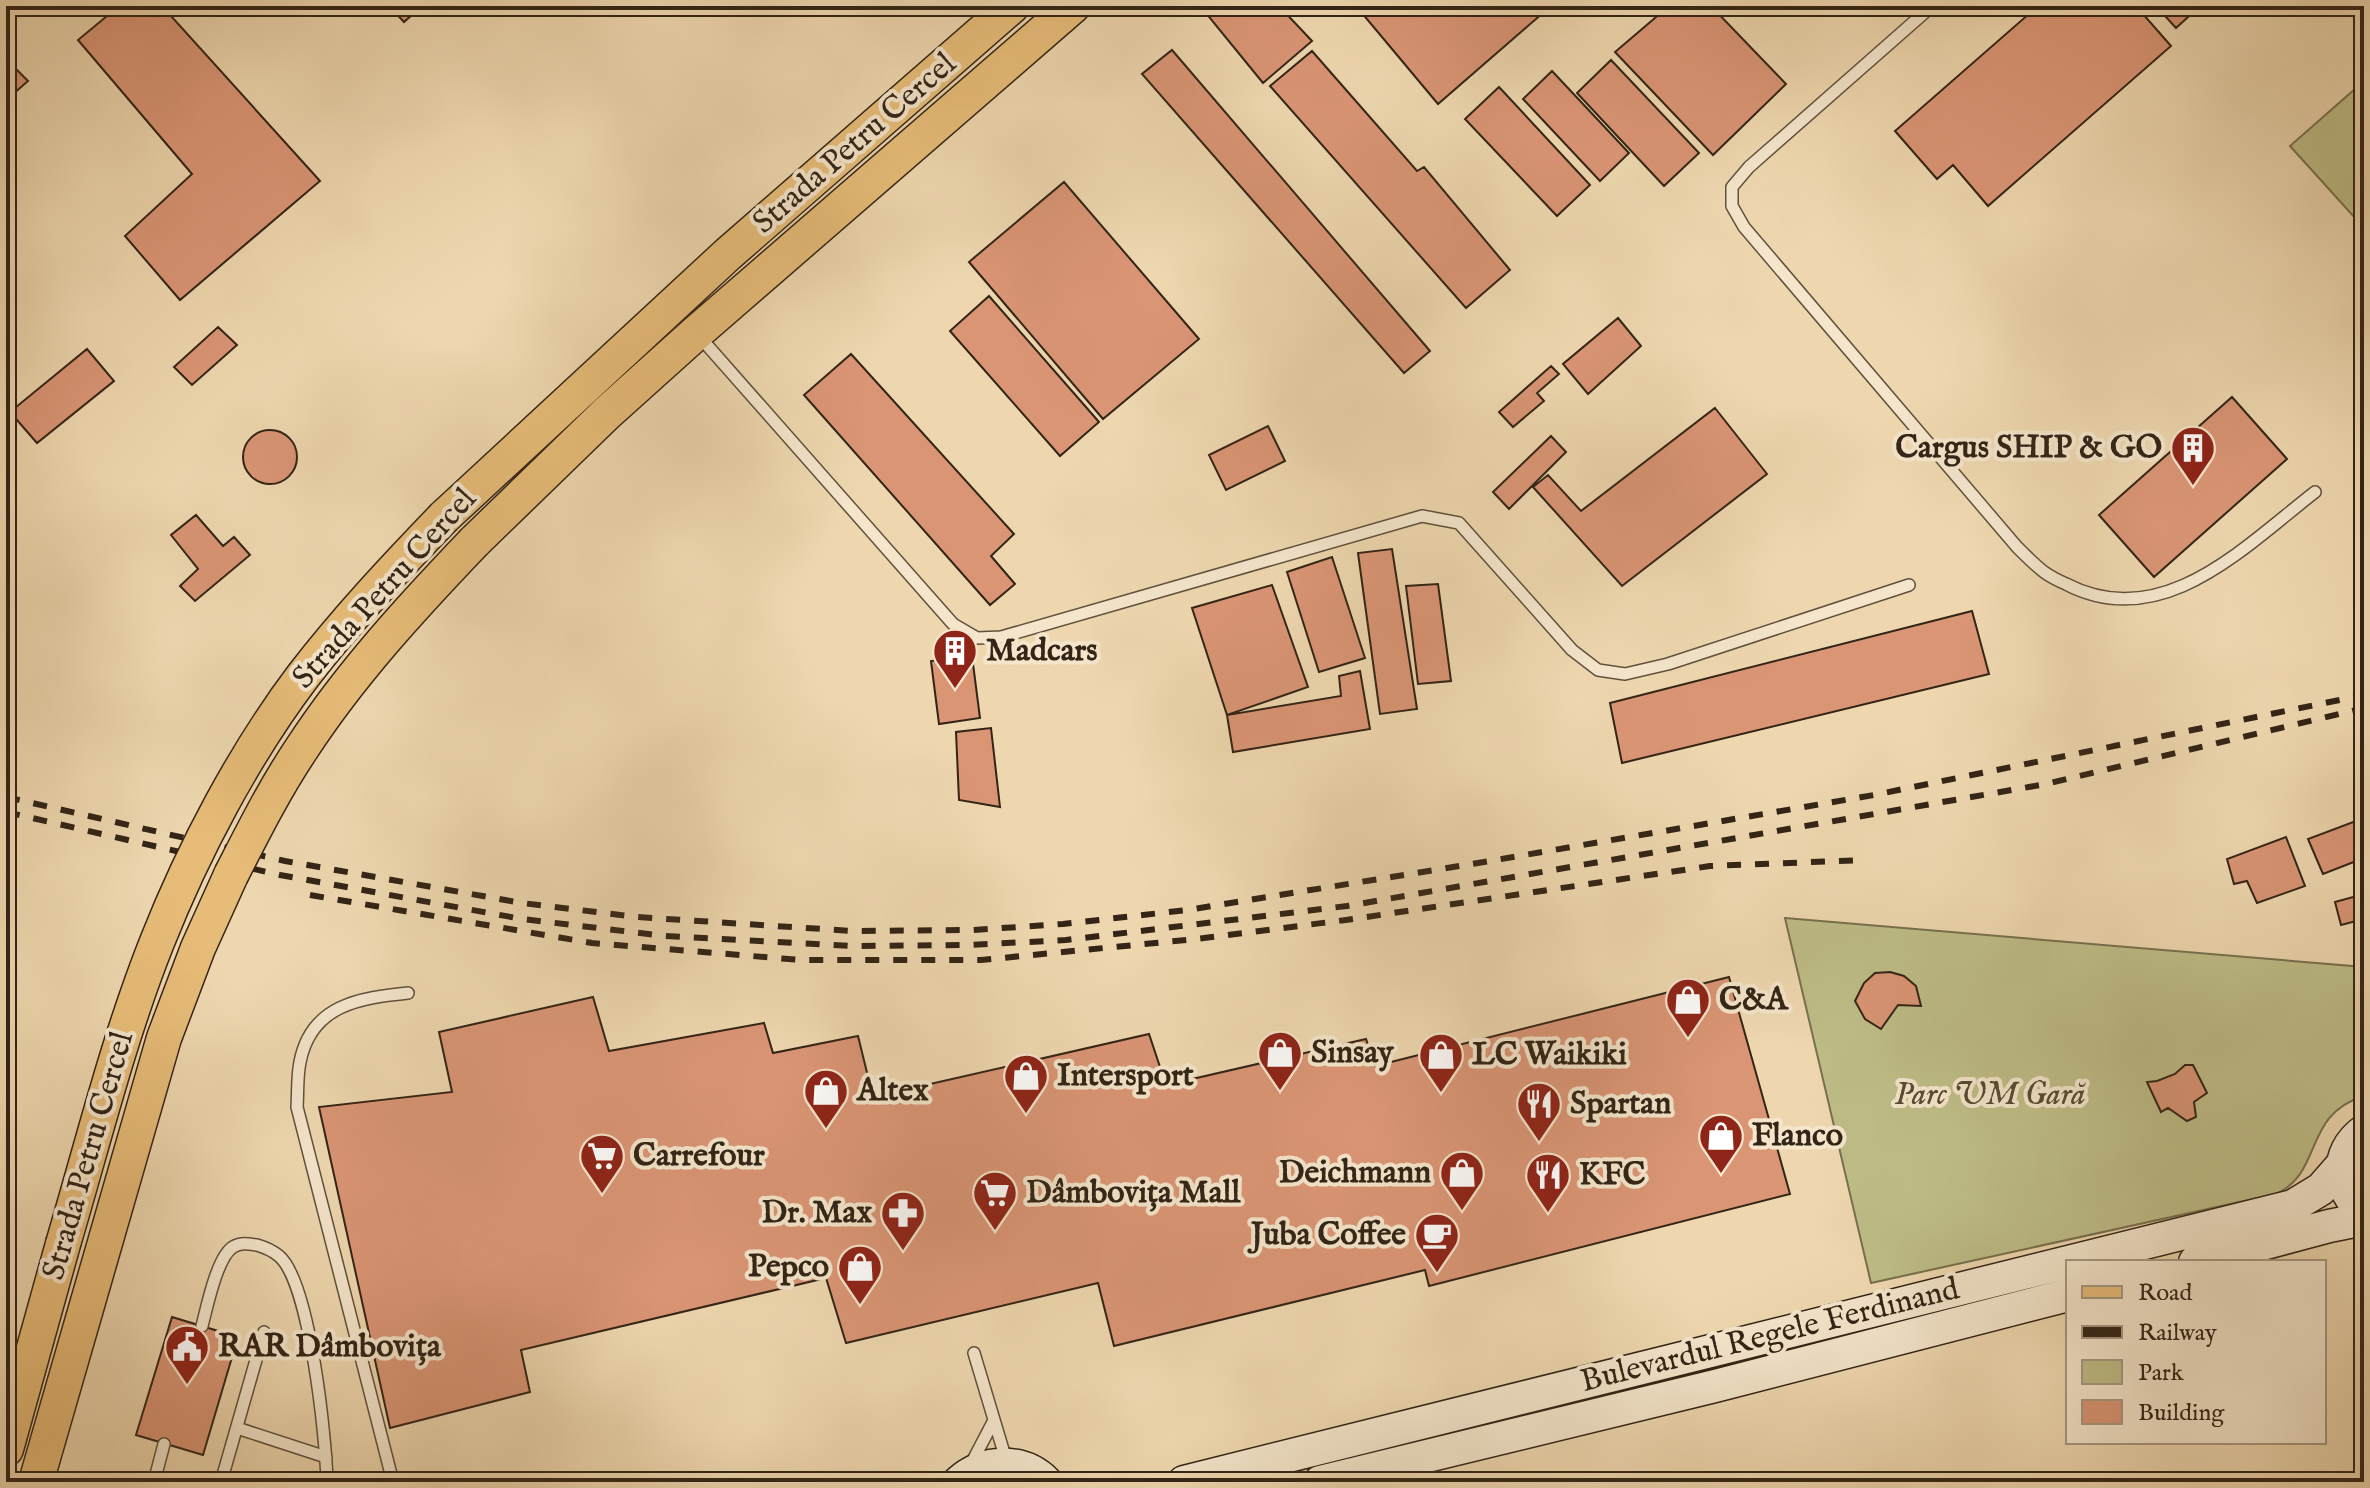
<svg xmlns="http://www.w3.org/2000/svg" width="2370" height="1488" font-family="'IM FELL English',serif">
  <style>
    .green { fill: #bebd87; stroke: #78704e; stroke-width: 2 }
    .building { fill: #da9575; stroke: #322416; stroke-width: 2 }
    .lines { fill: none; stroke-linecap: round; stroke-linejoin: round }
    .lane-casing { stroke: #61513c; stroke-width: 14 }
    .secondary-casing { stroke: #322416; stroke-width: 35 }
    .primary-casing { stroke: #322416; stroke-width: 37 }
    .lane { stroke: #f4e5cb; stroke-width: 11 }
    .secondary { stroke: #f4e5cb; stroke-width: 32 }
    .primary { stroke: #e7bc78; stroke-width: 34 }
    .rail { stroke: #322416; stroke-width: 6; stroke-dasharray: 14 14; stroke-linecap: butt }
    .primary-bridge-casing { stroke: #322416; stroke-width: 37; stroke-linecap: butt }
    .primary-bridge { stroke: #e7bc78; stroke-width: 34 }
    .labels { text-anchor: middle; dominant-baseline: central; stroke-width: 8; stroke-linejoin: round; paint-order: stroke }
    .street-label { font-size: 32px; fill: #322416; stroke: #f4e5cb }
    .poi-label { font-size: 32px; font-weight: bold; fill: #322416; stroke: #f4e5cb; text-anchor: start }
    .park-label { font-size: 32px; font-style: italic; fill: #554a32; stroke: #f4e5cb }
  </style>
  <rect width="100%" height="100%" fill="#eed7af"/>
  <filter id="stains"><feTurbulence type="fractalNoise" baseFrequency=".0025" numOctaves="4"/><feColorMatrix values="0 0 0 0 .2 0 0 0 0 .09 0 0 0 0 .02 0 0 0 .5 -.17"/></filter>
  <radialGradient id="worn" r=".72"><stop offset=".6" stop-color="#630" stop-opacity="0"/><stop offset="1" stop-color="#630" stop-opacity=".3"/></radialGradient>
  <path class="green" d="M2364 81V228L2290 146Z
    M1785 918 2364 967V1096C2302 1115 2324 1172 2276 1194L1871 1283Z"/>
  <path class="building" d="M119 6H162L320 181 180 300 125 236 192 174 78 40Z
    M389 6H422L404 22Z
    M1213 6H1279L1312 41 1263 83 1205 12Z
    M1356 6H1551L1438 104Z
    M1669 6H1711L1786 84 1713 155 1615 52Z
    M2038 6H2136L2171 46 1988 206 1953 165 1937 179 1895 131Z
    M2156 6H2200L2176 28Z
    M1172 50 1430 351 1404 373 1142 74Z
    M1312 51 1417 171 1424 167 1510 270 1466 308 1270 86Z
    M1611 60 1699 153 1664 186 1577 93Z
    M8 61 28 81 12 95 6 88V63Z
    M1552 71 1629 153 1600 181 1523 99Z
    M1499 87 1590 185 1557 216 1465 119Z
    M1064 182 1199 339 1103 419 969 262Z
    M989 296 1099 422 1060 456 950 331Z
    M1618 318 1641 346 1588 394 1563 364Z
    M218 327 237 345 192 385 174 367Z
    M6 337 15 347 6 354Z
    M87 349 114 381 37 443 10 412Z
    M851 354 1014 534 991 556 1015 584 990 605 804 395Z
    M1551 366 1559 374 1537 393 1544 401 1513 427 1499 412Z
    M2232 397 2287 459 2154 577 2099 515Z
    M1715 408 1767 474 1622 586 1533 487 1548 475 1581 511Z
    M1268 426 1285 461 1226 490 1209 455Z
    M243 457a27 27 0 1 1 54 0a27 27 0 1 1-54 0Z
    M1551 436 1566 452 1509 509 1493 492Z
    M196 515 223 546 234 537 250 555 195 601 180 586 198 569 171 535Z
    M1392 549 1417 709 1380 714 1358 553Z
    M1332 557 1365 658 1319 672 1287 572Z
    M1438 584 1451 681 1418 684 1406 586Z
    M1272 585 1308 687 1227 715 1192 608Z
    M1972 611 1989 674 1622 763 1610 703Z
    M972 656 980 718 939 724 931 661Z
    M1360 671 1370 729 1233 752 1227 715 1341 696 1339 676Z
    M991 728 1000 807 959 800 956 732Z
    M2364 818V858L2323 874 2308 839Z
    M2286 837 2305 886 2257 903 2247 881 2234 884 2227 859Z
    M2364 894V919L2341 925 2335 902Z
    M1890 972 1904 976 1916 986 1921 1006 1898 1005 1881 1029 1865 1019 1855 1001 1864 983 1875 973Z
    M1729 977 1790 1194 1429 1286 1425 1270 1114 1346 1098 1283 846 1343 826 1278 521 1350 530 1392 390 1428 319 1107 452 1092 439 1032 593 997 609 1051 764 1023 773 1053 858 1036 873 1097 1149 1034 1166 1085 1366 1039 1375 1066Z
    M2185 1065H2193L2207 1093 2194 1102 2196 1117 2187 1121 2168 1108 2161 1112 2147 1082 2157 1081 2175 1074Z
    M172 1317 238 1337 203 1455 136 1435Z"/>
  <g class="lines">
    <g class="lane-casing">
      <path id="lane" d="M1932 6 1749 167 1732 187V206L1744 227 2017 547C2026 556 2035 565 2044 572 2051 577 2059 581 2066 584 2162 634 2244 547 2315 492
        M699 336 953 624 977 638 1001 637 1422 516 1459 523 1572 650 1598 670 1625 674 1668 664 1909 585
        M202 1326C207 1307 217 1257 233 1247 241 1242 249 1244 257 1245 264 1247 273 1251 279 1256 310 1282 326 1439 327 1482
        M974 1353 1007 1463
        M237 1428 326 1457
        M971 1464 993 1422
        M154 1482 164 1444
        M221 1482 264 1332
        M393 1482 297 1107C298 1092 297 1076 300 1062 311 1005 359 998 408 993"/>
    </g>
    <g class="secondary-casing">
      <path id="secondary" d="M2364 1131C2334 1153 2337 1190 2364 1212
        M2195 1262 2329 1226 2364 1219
        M959 1482C983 1460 1022 1458 1046 1482
        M1184 1482 2293 1206 2321 1189 2342 1165
        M1320 1482 1715 1386 2068 1295"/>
    </g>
    <g class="primary-casing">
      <path id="primary" d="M444 517 728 254 1012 6
        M474 542 607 413 696 333 1073 6
        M6 1449 63 1244
        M36 1482 164 1038 198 948 231 875"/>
    </g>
    <use href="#lane" class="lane"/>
    <use href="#secondary" class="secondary"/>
    <use href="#primary" class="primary"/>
    <path class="rail" d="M6 797 285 861 522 903 637 917 853 931 973 930 1063 924 1187 910 1478 863 1874 795 2364 695
      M6 812 280 875 522 919 665 936 851 946 969 945 1066 940 1347 906 2046 784 2364 708
      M310 895 592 943 801 960H981L1196 939 1346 920 1710 866 1866 860"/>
    <g class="primary-bridge-casing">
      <path id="primary-bridge" d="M231 875C253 832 275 788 302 748 351 673 412 607 474 542
        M63 1244C93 1143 118 1040 157 942 193 851 244 754 303 676 346 620 395 568 444 517"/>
    </g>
    <use href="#primary-bridge" class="primary-bridge"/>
  </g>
  <defs>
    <g id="building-pin" transform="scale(2.3)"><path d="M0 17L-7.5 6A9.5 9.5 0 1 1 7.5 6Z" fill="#8f2418" stroke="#f4e5cb"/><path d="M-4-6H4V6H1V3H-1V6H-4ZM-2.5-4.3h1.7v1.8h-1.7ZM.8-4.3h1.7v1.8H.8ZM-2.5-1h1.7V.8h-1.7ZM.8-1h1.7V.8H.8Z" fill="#fff"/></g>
    <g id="shop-pin" transform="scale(2.3)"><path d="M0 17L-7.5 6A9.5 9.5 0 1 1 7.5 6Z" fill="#8f2418" stroke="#f4e5cb"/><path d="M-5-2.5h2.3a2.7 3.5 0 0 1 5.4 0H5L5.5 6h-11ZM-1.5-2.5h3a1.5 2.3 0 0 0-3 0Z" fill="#fff"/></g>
    <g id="restaurant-pin" transform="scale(2.3)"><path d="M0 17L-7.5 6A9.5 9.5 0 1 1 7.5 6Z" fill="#8f2418" stroke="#f4e5cb"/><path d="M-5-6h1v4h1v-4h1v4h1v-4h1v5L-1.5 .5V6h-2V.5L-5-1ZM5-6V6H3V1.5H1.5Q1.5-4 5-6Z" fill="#fff"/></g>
    <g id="supermarket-pin" transform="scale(2.3)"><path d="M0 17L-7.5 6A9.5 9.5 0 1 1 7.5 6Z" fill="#8f2418" stroke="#f4e5cb"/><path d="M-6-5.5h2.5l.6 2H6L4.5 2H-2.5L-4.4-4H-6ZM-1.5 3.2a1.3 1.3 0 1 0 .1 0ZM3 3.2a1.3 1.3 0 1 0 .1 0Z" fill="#fff"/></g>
    <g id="pharmacy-pin" transform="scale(2.3)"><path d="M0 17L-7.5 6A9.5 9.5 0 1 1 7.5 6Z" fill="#8f2418" stroke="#f4e5cb"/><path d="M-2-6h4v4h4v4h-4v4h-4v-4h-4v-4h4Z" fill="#fff"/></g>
    <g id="cafe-pin" transform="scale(2.3)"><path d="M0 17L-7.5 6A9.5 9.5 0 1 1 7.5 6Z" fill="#8f2418" stroke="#f4e5cb"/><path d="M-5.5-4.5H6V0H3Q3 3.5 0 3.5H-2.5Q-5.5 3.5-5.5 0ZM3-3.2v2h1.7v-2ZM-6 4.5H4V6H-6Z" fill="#fff"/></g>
    <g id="civic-pin" transform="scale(2.3)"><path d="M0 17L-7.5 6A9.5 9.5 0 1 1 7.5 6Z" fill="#8f2418" stroke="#f4e5cb"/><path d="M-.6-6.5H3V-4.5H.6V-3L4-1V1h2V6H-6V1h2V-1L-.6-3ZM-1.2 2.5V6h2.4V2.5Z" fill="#fff"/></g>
  </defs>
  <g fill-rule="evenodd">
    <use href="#building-pin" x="2193" y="448"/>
    <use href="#building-pin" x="955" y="651"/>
    <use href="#shop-pin" x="1688" y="1000"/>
    <use href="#shop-pin" x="1280" y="1053"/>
    <use href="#shop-pin" x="1441" y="1055"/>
    <use href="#shop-pin" x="1026" y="1076"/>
    <use href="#shop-pin" x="826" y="1091"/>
    <use href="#restaurant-pin" x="1539" y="1104"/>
    <use href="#shop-pin" x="1721" y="1136"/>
    <use href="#supermarket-pin" x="602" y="1156"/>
    <use href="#shop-pin" x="1462" y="1173"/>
    <use href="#restaurant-pin" x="1548" y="1175"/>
    <use href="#supermarket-pin" x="995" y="1193"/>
    <use href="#pharmacy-pin" x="903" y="1213"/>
    <use href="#cafe-pin" x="1437" y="1235"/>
    <use href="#shop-pin" x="860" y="1267"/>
    <use href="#civic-pin" x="187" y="1347"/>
  </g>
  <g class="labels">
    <g class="street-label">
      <text transform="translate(855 144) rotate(-41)">Strada Petru Cercel</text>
      <text transform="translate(385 589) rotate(-48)">Strada Petru Cercel</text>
      <text transform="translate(89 1156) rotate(-74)">Strada Petru Cercel</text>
      <text transform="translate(1770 1336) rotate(-14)">Bulevardul Regele Ferdinand</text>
    </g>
    <g class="poi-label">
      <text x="2162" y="448" text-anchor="end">Cargus SHIP &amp; GO</text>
      <text x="986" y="651">Madcars</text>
      <text x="1719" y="1000">C&amp;A</text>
      <text x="1311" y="1053">Sinsay</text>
      <text x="1472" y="1055">LC Waikiki</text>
      <text x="1057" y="1076">Intersport</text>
      <text x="857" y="1091">Altex</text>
      <text x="1570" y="1104">Spartan</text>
      <text x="1752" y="1136">Flanco</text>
      <text x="633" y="1156">Carrefour</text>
      <text x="1431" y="1173" text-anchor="end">Deichmann</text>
      <text x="1579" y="1175">KFC</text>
      <text x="1026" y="1193">Dâmbovița Mall</text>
      <text x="872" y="1213" text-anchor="end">Dr. Max</text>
      <text x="1406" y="1235" text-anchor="end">Juba Coffee</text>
      <text x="829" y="1267" text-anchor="end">Pepco</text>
      <text x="218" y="1347">RAR Dâmbovița</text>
    </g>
    <g class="park-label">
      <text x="1990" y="1095">Parc UM Gară</text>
    </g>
  </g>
  <rect width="2370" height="1488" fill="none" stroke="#eed7af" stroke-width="32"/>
  <rect x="8" y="8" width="2354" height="1472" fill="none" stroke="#322416" stroke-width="4"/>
  <rect x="16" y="16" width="2338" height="1456" fill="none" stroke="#322416" stroke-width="2"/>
  <rect x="2066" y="1260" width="260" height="184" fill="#f4e5cb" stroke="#a69883" stroke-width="2"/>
  <rect x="2082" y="1286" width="40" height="12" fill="#e7bc78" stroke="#a69883" stroke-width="2"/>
  <text x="2138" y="1300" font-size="24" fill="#322416">Road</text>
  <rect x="2082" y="1326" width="40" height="12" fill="#322416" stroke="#a69883" stroke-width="2"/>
  <text x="2138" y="1340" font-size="24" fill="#322416">Railway</text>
  <rect x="2082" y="1360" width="40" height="24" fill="#bebd87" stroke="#a69883" stroke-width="2"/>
  <text x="2138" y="1380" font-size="24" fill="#322416">Park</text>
  <rect x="2082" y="1400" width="40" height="24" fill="#da9575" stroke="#a69883" stroke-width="2"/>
  <text x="2138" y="1420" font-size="24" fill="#322416">Building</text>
  <rect width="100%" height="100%" filter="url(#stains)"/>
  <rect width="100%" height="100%" fill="url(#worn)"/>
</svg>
